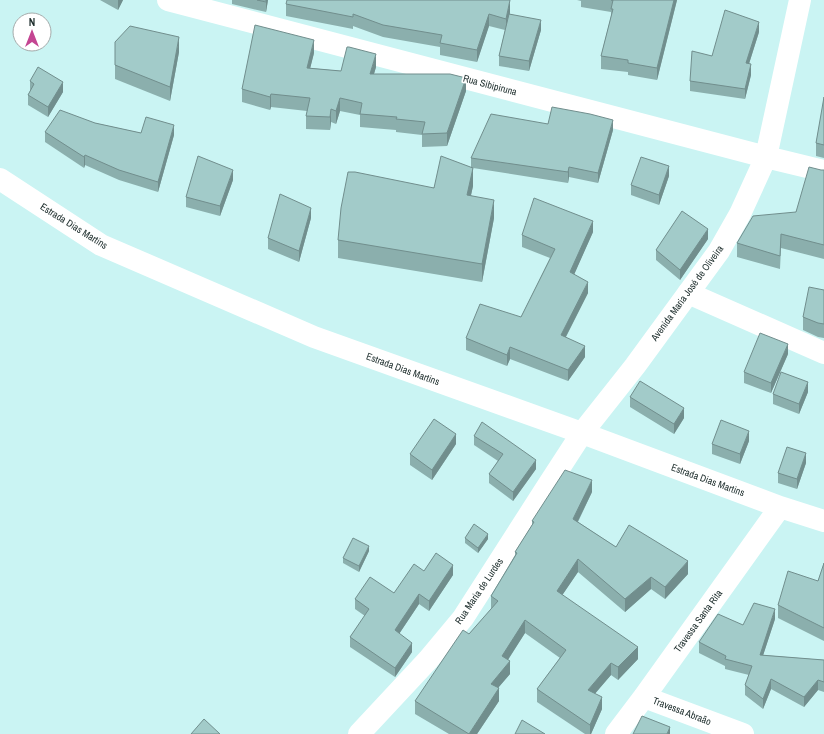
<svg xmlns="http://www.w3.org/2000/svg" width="824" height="734" font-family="'Archivo Narrow',sans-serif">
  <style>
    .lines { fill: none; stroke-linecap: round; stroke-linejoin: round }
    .minor { stroke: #fff; stroke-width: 22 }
    .wall { fill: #8bafad }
    .shaded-wall { fill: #718e8d }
    .building { fill: #a2cbc9; stroke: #718e8d }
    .labels { text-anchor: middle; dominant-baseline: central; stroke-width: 3.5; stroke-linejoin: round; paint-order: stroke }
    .street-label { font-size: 10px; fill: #1e2e2d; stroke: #fff }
  </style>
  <rect width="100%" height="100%" fill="#caf4f3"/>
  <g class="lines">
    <path class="minor" d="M168 0 766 157 824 171
      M0 179 101 245 314 337 582 433 780 507 824 521
      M688 293 824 353
      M644 697 743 734
      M359 734 428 660 463 618 545 490 582 433 635 366 719 251 740 214 766 157 800 0
      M616 734 644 697 780 507"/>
  </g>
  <path class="wall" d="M100 0H123L118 10Z
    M232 0H268L266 12 232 4Z
    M577 0H677L657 80 628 75V72L601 69V56L611 16V12L581 7V1Z
    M286 4 510 12V14L541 30 529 71 499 66V56L505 30 489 26 477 62 440 55V47L383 37 353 26V29L286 16Z
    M759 32 749 64 751 75 745 99 690 91V81L712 56Z
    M115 42 179 52 170 101 115 79Z
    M314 53 310 68 341 71 376 67 374 74 466 91 447 146 422 147V135L396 132V130L360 127V115L340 111 336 124 331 122 330 130 306 129V116L307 111 271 107 270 110 242 102V89Z
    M30 81 63 92 48 117 28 105V95L30 91Z
    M824 84V158L816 156V143L824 100Z
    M95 123 141 133 174 135 158 192 119 180 85 165 84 168 45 142V132Z
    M548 124 613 130 598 183 569 177 568 183 473 168V186L471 195 494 218 482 282 338 258V240L471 167V158Z
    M821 170H824V259L781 248 780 269 737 257V243L796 212Z
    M669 176 659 205 631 195V185Z
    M233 180 220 216 186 207V197Z
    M311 218 299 262 268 249V238Z
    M593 232 574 274 588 293 566 337 585 357 568 381 510 359 507 366 466 350V338L521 317 550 258 522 247V235Z
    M708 239 680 280 656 260V250Z
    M824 290V338L818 337 803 330V317Z
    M788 354 771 393 744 383V372Z
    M808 392 799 414 773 404V394Z
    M630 397 684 418 674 434 630 407Z
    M474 436 536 469 513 501 489 483V474L498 461 474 445Z
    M749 441 740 464 712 454V444Z
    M456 444 432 480 410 465V454Z
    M806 463 797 489 778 483V473Z
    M592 492 578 522 616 547 688 574 665 599 651 589 625 612 578 572 562 595 638 659 618 680 611 675 595 693 602 709 591 734H585L537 702V689L560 658 525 633 508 660 510 674 498 688 499 701 477 734H449L415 714V701L469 634 492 609 491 608V596L515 555V552L532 525V521Z
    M465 538 488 539 478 553 465 543Z
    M369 551 359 572 343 563V558Z
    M824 563V641L778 618V605L818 581Z
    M424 571 453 575 429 611 419 604 399 634 412 652 395 677 350 647V637L365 616 355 609V599L394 593Z
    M775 619 763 655 824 660V692L818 690 804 707 771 689 763 709 745 695V685L749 675 725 669V666L699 653V642L743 625Z"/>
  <path class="shaded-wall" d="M118 0H123L118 10Z
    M266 0H268L266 12Z
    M510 0V12L506 31V19Z
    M674 0H677L657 80V68Z
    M489 14V26L477 62V50Z
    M541 20V30L529 71V61Z
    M759 22V32L746 73V63Z
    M179 37V52L170 101V87Z
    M314 40V53L307 81V68Z
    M376 54V67L370 87V74Z
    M751 64V75L745 99V89Z
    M466 78V91L447 146V133Z
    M63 82V92L48 117V107Z
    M271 94V107L270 110V97Z
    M340 98V111L336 124V111Z
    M331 109V122L330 130V117Z
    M613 120V130L598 183V173Z
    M174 125V135L158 192V182Z
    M85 155V165L84 168V157Z
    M669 166V176L659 205V195Z
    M569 167V177L568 183V172Z
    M473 168V186L467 213V195Z
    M233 170V180L220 216V206Z
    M494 200V218L482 282V264Z
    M311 208V218L299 262V251Z
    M593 221V232L570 284V272Z
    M708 229V239L680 280V270Z
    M588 282V293L561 346V335Z
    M788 344V354L771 393V383Z
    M585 346V357L568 381V370Z
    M510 347V359L507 366V355Z
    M808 382V392L799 414V404Z
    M684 408V418L674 434V424Z
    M749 431V441L740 464V454Z
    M456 434V444L432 480V470Z
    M806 453V463L797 489V479Z
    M536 460V469L513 501V492Z
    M592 480V492L573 531V519Z
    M488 534V539L478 553V548Z
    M369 546V551L359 572V566Z
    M578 559V572L557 603V591Z
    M688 561V574L665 599V587Z
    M453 565V575L429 611V601Z
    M651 577V589L625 612V599Z
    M419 594V604L395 640V630Z
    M775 609V619L760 665V655Z
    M525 620V633L502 669V656Z
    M412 643V652L395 677V668Z
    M638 647V659L618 680V667Z
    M510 661V674L491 696V684Z
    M611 663V675L588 702V690Z
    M771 679V689L763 709V699Z
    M818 680V690L804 707V697Z
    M499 688V701L477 734H469Z
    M602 697V709L591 734H590V725Z
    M670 727V734H667Z"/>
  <path class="building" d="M257 0H266V2Z
    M287 0H510L506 19 489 14 477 50 440 43 442 35 383 25 353 14V17L286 4Z
    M611 0H674L657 68 628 63V60L601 56 613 9H611L613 0Z
    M725 10 759 22 746 63 751 64 745 89 690 81 692 51 712 56Z
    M509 14 541 20 529 61 499 56Z
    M255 25 314 40 307 68 341 71 347 47H349L376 54 370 74H450L466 78 447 133 422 134 425 122 396 119 397 117 360 114 362 103 340 98 336 111 331 109 330 117 306 116 310 98 271 94 270 97 242 89Z
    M130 26 179 37 170 87 115 65V42Z
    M38 67 63 82 48 107 28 95 34 84 30 81Z
    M824 97V145L816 143Z
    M552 107 590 114 613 120 598 173 569 167 568 172 471 158 491 114 548 124Z
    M60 110 95 123 141 133 146 117 174 125 158 182 119 170 85 155 84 157 45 132Z
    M198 156 233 170 220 206 186 197Z
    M441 156 473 168 467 195 494 200 482 264 338 240 341 208 348 172H355L434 188Z
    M641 157 669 166 659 195 631 185Z
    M809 167 821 170H824V245L781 234 780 256 737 243 753 216 796 212Z
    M280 194 311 208 299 251 268 238Z
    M534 198 593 221 570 272 588 282 561 335 585 346 568 370 510 347 507 355 466 338 480 304 521 317 555 249 522 235Z
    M682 211 708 229 680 270 656 250Z
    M809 287 824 290V324L818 323 803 317Z
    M760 333 788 344 771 383 744 372Z
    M781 372 808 382 799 404 773 394Z
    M640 381 684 408 674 424 630 397Z
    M434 419 456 434 432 470 410 454Z
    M721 420 749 431 740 454 712 444Z
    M482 422 536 460 513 492 489 474 503 454 474 436Z
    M787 447 806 453 797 479 778 473Z
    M565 470 592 480 573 519 616 547 629 525 688 561 665 587 651 577 625 599 578 559 557 591 638 647 618 667 611 663 588 690 602 697 590 725 537 689 566 650 525 620 502 656 510 661 491 684 499 688 469 734 415 701 446 655 463 630 469 634 498 601 491 596 517 553 515 552 534 522 532 521Z
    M474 524 488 534 478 548 465 538Z
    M353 538 369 546 359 566 343 558Z
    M436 553 453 565 429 601 419 594 395 630 412 643 395 668 350 637 369 609 355 599 370 577 394 593 414 564 424 571Z
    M824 563V628L778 605 788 571 818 581Z
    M754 603 775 609 760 655 824 660V682L818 680 804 697 771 679 763 699 745 685 752 666 725 659 726 656 699 642 718 614 743 625Z
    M642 716 670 727 667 734H633Z
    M204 719 220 734H191Z
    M522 720 545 734H515Z"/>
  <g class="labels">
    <g class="street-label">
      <text transform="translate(490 85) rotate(15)">Rua Sibipiruna</text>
      <text transform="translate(74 226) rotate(32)">Estrada Dias Martins</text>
      <text transform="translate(687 293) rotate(-54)">Avenida Maria José de Oliveira</text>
      <text transform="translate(403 369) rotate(20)">Estrada Dias Martins</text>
      <text transform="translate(708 480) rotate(20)">Estrada Dias Martins</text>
      <text transform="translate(479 591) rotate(-56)">Rua Maria de Lurdes</text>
      <text transform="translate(698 621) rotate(-54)">Travessa Santa Rita</text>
      <text transform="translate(682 711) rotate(21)">Travessa Abraão</text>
    </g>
  </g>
  <g transform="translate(32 32)"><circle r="19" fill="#ffffff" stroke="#a5abab"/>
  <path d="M0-3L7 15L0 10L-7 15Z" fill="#c44592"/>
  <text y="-6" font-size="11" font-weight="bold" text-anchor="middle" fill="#1e2e2d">N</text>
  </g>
</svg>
